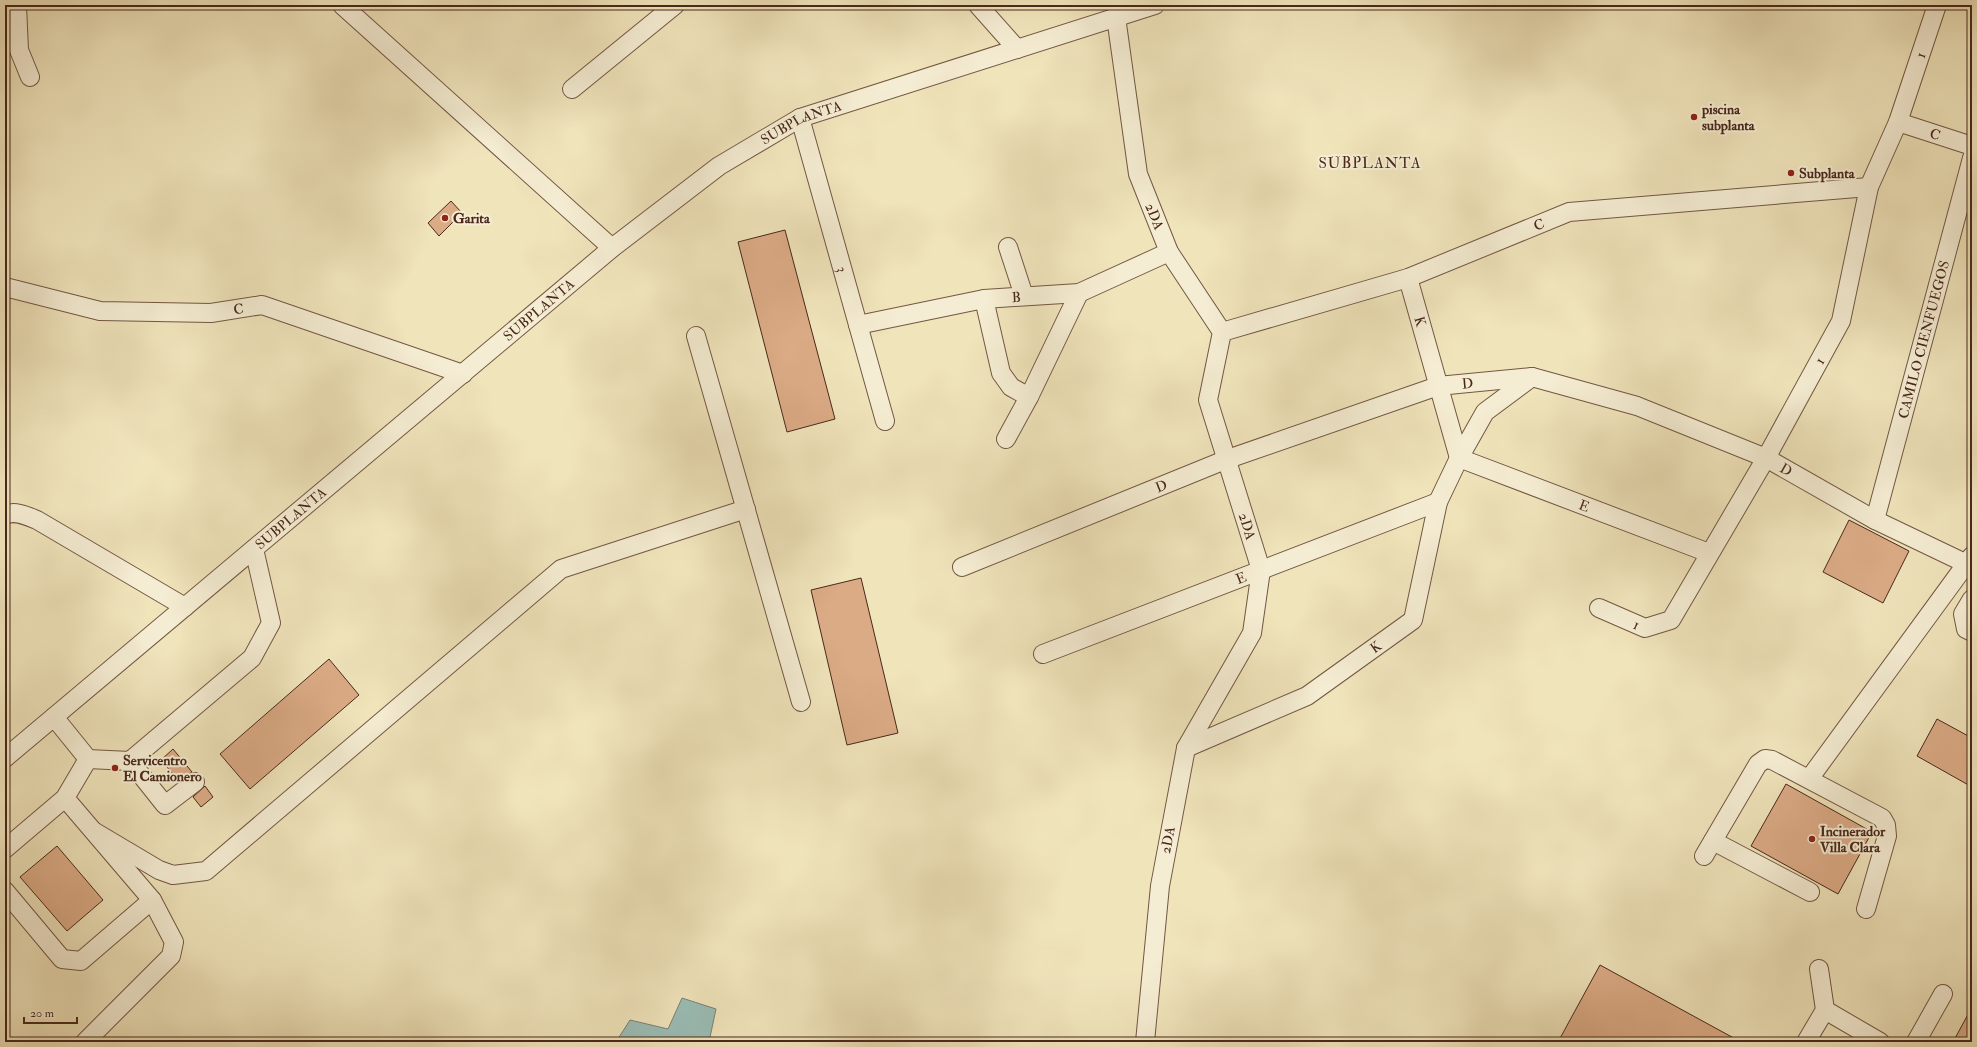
<svg xmlns="http://www.w3.org/2000/svg" width="1977" height="1047" font-family="'IM FELL Double Pica',serif">
  <style>
    .water { fill: #9bbeb6; stroke: #7a8278 }
    .building { fill: #dbab86; stroke: #49281b }
    .lines { fill: none; stroke-linecap: round; stroke-linejoin: round }
    .minor-casing { stroke: #735743; stroke-width: 20 }
    .minor { stroke: #f5edd3; stroke-width: 18 }
    .poi-dot { fill: #8f2418; stroke: #f5edd3; stroke-width: 1.5 }
    .labels { text-anchor: middle; dominant-baseline: central; stroke-width: 4; stroke-linejoin: round; paint-order: stroke }
    .street-label { font-size: 14px; fill: #49281b; stroke: #f5edd3 }
    .poi-label { font-size: 14px; font-weight: bold; fill: #49281b; stroke: #f5edd3; text-anchor: start }
    .neighbourhood-label { font-size: 15px; letter-spacing: 1px; fill: #49281b; stroke: #f5edd3 }
  </style>
  <rect width="100%" height="100%" fill="#f0e4bb"/>
  <filter id="stains"><feTurbulence type="fractalNoise" baseFrequency=".005" numOctaves="4"/><feColorMatrix values="0 0 0 0 .2 0 0 0 0 .09 0 0 0 0 .02 0 0 0 .5 -.17"/></filter>
  <radialGradient id="worn" r=".72"><stop offset=".6" stop-color="#630" stop-opacity="0"/><stop offset="1" stop-color="#630" stop-opacity=".3"/></radialGradient>
  <path class="water" d="M682 998 716 1009 709 1042H616L630 1020 668 1029Z"/>
  <path class="building" d="M451 201 462 213 439 236 428 223Z
    M785 230 835 419 787 432 738 242Z
    M1849 520 1909 551 1883 603 1823 572Z
    M861 578 898 733 847 745 811 590Z
    M329 659 359 695 250 789 220 754Z
    M1937 719 1972 738V787L1917 756Z
    M173 749 192 772 179 781 161 760Z
    M1786 784 1872 832 1838 894 1751 846Z
    M205 786 213 797 201 807 193 797Z
    M57 846 103 900 67 931 20 877Z
    M1600 965 1741 1042H1558Z
    M1972 1007V1042H1953Z"/>
  <g class="lines">
    <g class="minor-casing">
      <g id="minor">
        <path d="M17 5 19 50 30 77"/>
        <path d="M342 5 612 248"/>
        <path d="M978 5 1017 49"/>
        <path id="s1" d="M1116 17 1138 174 1169 252 1222 332 1208 400 1261 570 1252 633 1186 748 1160 886 1145 1042"/>
        <path d="M572 89 675 5"/>
        <path id="s2" d="M800 118 885 421"/>
        <path id="s3" d="M1898 122 1972 146"/>
        <path d="M1008 247 1024 296"/>
        <path id="s4" d="M1408 278 1459 458 1709 553"/>
        <path id="s5" d="M5 287 100 311 211 313 262 305 463 374"/>
        <path d="M984 299 1001 373 1011 387 1029 397"/>
        <path id="s6" d="M858 325 984 299 1079 293 1169 252"/>
        <path id="s7" d="M1222 332 1408 278 1569 212 1869 187"/>
        <path d="M696 336 801 702"/>
        <path d="M1006 439 1029 397 1079 293"/>
        <path d="M5 515C15 510 27 516 37 520L185 607"/>
        <path id="s8" d="M1875 520 1972 158"/>
        <path id="s9" d="M962 567 1225 460 1438 386 1532 377 1637 406 1766 458 1875 520 1967 564"/>
        <path d="M1972 599 1963 614 1966 629 1972 632"/>
        <path id="s10" d="M1599 608 1645 628 1671 620 1766 458 1841 321 1869 187 1898 122 1937 5"/>
        <path id="s11" d="M1043 654 1438 502"/>
        <path d="M54 717 88 759 130 761 252 658 271 623 254 549"/>
        <path id="s12" d="M1186 748 1307 696 1413 620 1438 502 1459 458 1485 412 1532 377"/>
        <path id="s13" d="M5 758 612 248 719 166 800 118 1155 5"/>
        <path d="M130 761 165 805 195 782"/>
        <path d="M1809 779 1972 556"/>
        <path d="M65 798 152 900 174 942 171 956 85 1042"/>
        <path d="M95 832 159 870 173 875 206 871 561 569 746 509"/>
        <path d="M1713 841 1810 892"/>
        <path d="M5 849 65 798 88 759"/>
        <path d="M1704 856 1758 764 1765 759 1772 760 1882 818 1886 825 1887 836 1866 909"/>
        <path d="M5 891 62 959 81 961 152 900"/>
        <path d="M1825 1010 1880 1042"/>
        <path d="M1806 1042 1825 1010 1819 969"/>
        <path d="M1916 1042 1943 994"/>
      </g>
    </g>
    <use href="#minor" class="minor"/>
  </g>
  <g class="poi-dot">
    <circle cx="1694" cy="117" r="4"/>
    <circle cx="1791" cy="173" r="4"/>
    <circle cx="445" cy="218" r="4"/>
    <circle cx="115" cy="768" r="4"/>
    <circle cx="1812" cy="839" r="4"/>
  </g>
  <g class="labels">
    <g class="street-label">
      <text stroke="none"><textPath href="#s10" startOffset="700">1</textPath></text>
      <text stroke="none"><textPath href="#s13" startOffset="1021">SUBPLANTA</textPath></text>
      <text stroke="none"><textPath href="#s3" startOffset="39">C</textPath></text>
      <text stroke="none"><textPath href="#s1" startOffset="204">2DA</textPath></text>
      <text stroke="none"><textPath href="#s7" startOffset="335">C</textPath></text>
      <text stroke="none"><textPath href="#s2" startOffset="157">3</textPath></text>
      <text stroke="none"><textPath href="#s6" startOffset="161">B</textPath></text>
      <text stroke="none"><textPath href="#s5" startOffset="237">C</textPath></text>
      <text stroke="none"><textPath href="#s13" startOffset="697">SUBPLANTA</textPath></text>
      <text stroke="none"><textPath href="#s4" startOffset="45">K</textPath></text>
      <text stroke="none"><textPath href="#s8" startOffset="187">CAMILO CIENFUEGOS</textPath></text>
      <text stroke="none"><textPath href="#s10" startOffset="376">1</textPath></text>
      <text stroke="none"><textPath href="#s9" startOffset="539">D</textPath></text>
      <text stroke="none"><textPath href="#s9" startOffset="875">D</textPath></text>
      <text stroke="none"><textPath href="#s9" startOffset="215">D</textPath></text>
      <text stroke="none"><textPath href="#s4" startOffset="321">E</textPath></text>
      <text stroke="none"><textPath href="#s13" startOffset="373">SUBPLANTA</textPath></text>
      <text stroke="none"><textPath href="#s1" startOffset="540">2DA</textPath></text>
      <text stroke="none"><textPath href="#s11" startOffset="212">E</textPath></text>
      <text stroke="none"><textPath href="#s10" startOffset="41">1</textPath></text>
      <text stroke="none"><textPath href="#s12" startOffset="216">K</textPath></text>
      <text transform="translate(1168 840) rotate(-79)">2DA</text>
    </g>
    <g class="poi-label">
      <text x="1702" y="109">piscina<tspan x="1702" dy="16">subplanta</tspan></text>
      <text x="1799" y="173">Subplanta</text>
      <text x="453" y="218">Garita</text>
      <text x="123" y="760">Servicentro<tspan x="123" dy="16">El Camionero</tspan></text>
      <text x="1820" y="831">Incinerador<tspan x="1820" dy="16">Villa Clara</tspan></text>
    </g>
    <g class="neighbourhood-label">
      <text x="1370" y="163">SUBPLANTA</text>
    </g>
  </g>
  <rect width="1977" height="1047" fill="none" stroke="#f0e4bb" stroke-width="20"/>
  <rect x="6" y="6" width="1965" height="1035" fill="none" stroke="#49281b" stroke-width="2"/>
  <rect x="10" y="10" width="1957" height="1027" fill="none" stroke="#49281b"/>
  <path d="M24 1017v6h53v-6" fill="none" stroke="#49281b" stroke-width="2"/>
  <text x="30" y="1017" font-size="12" fill="#49281b" stroke="#f5edd3" stroke-width="3" paint-order="stroke">20 m</text>
  <rect width="100%" height="100%" filter="url(#stains)"/>
  <rect width="100%" height="100%" fill="url(#worn)"/>
</svg>
